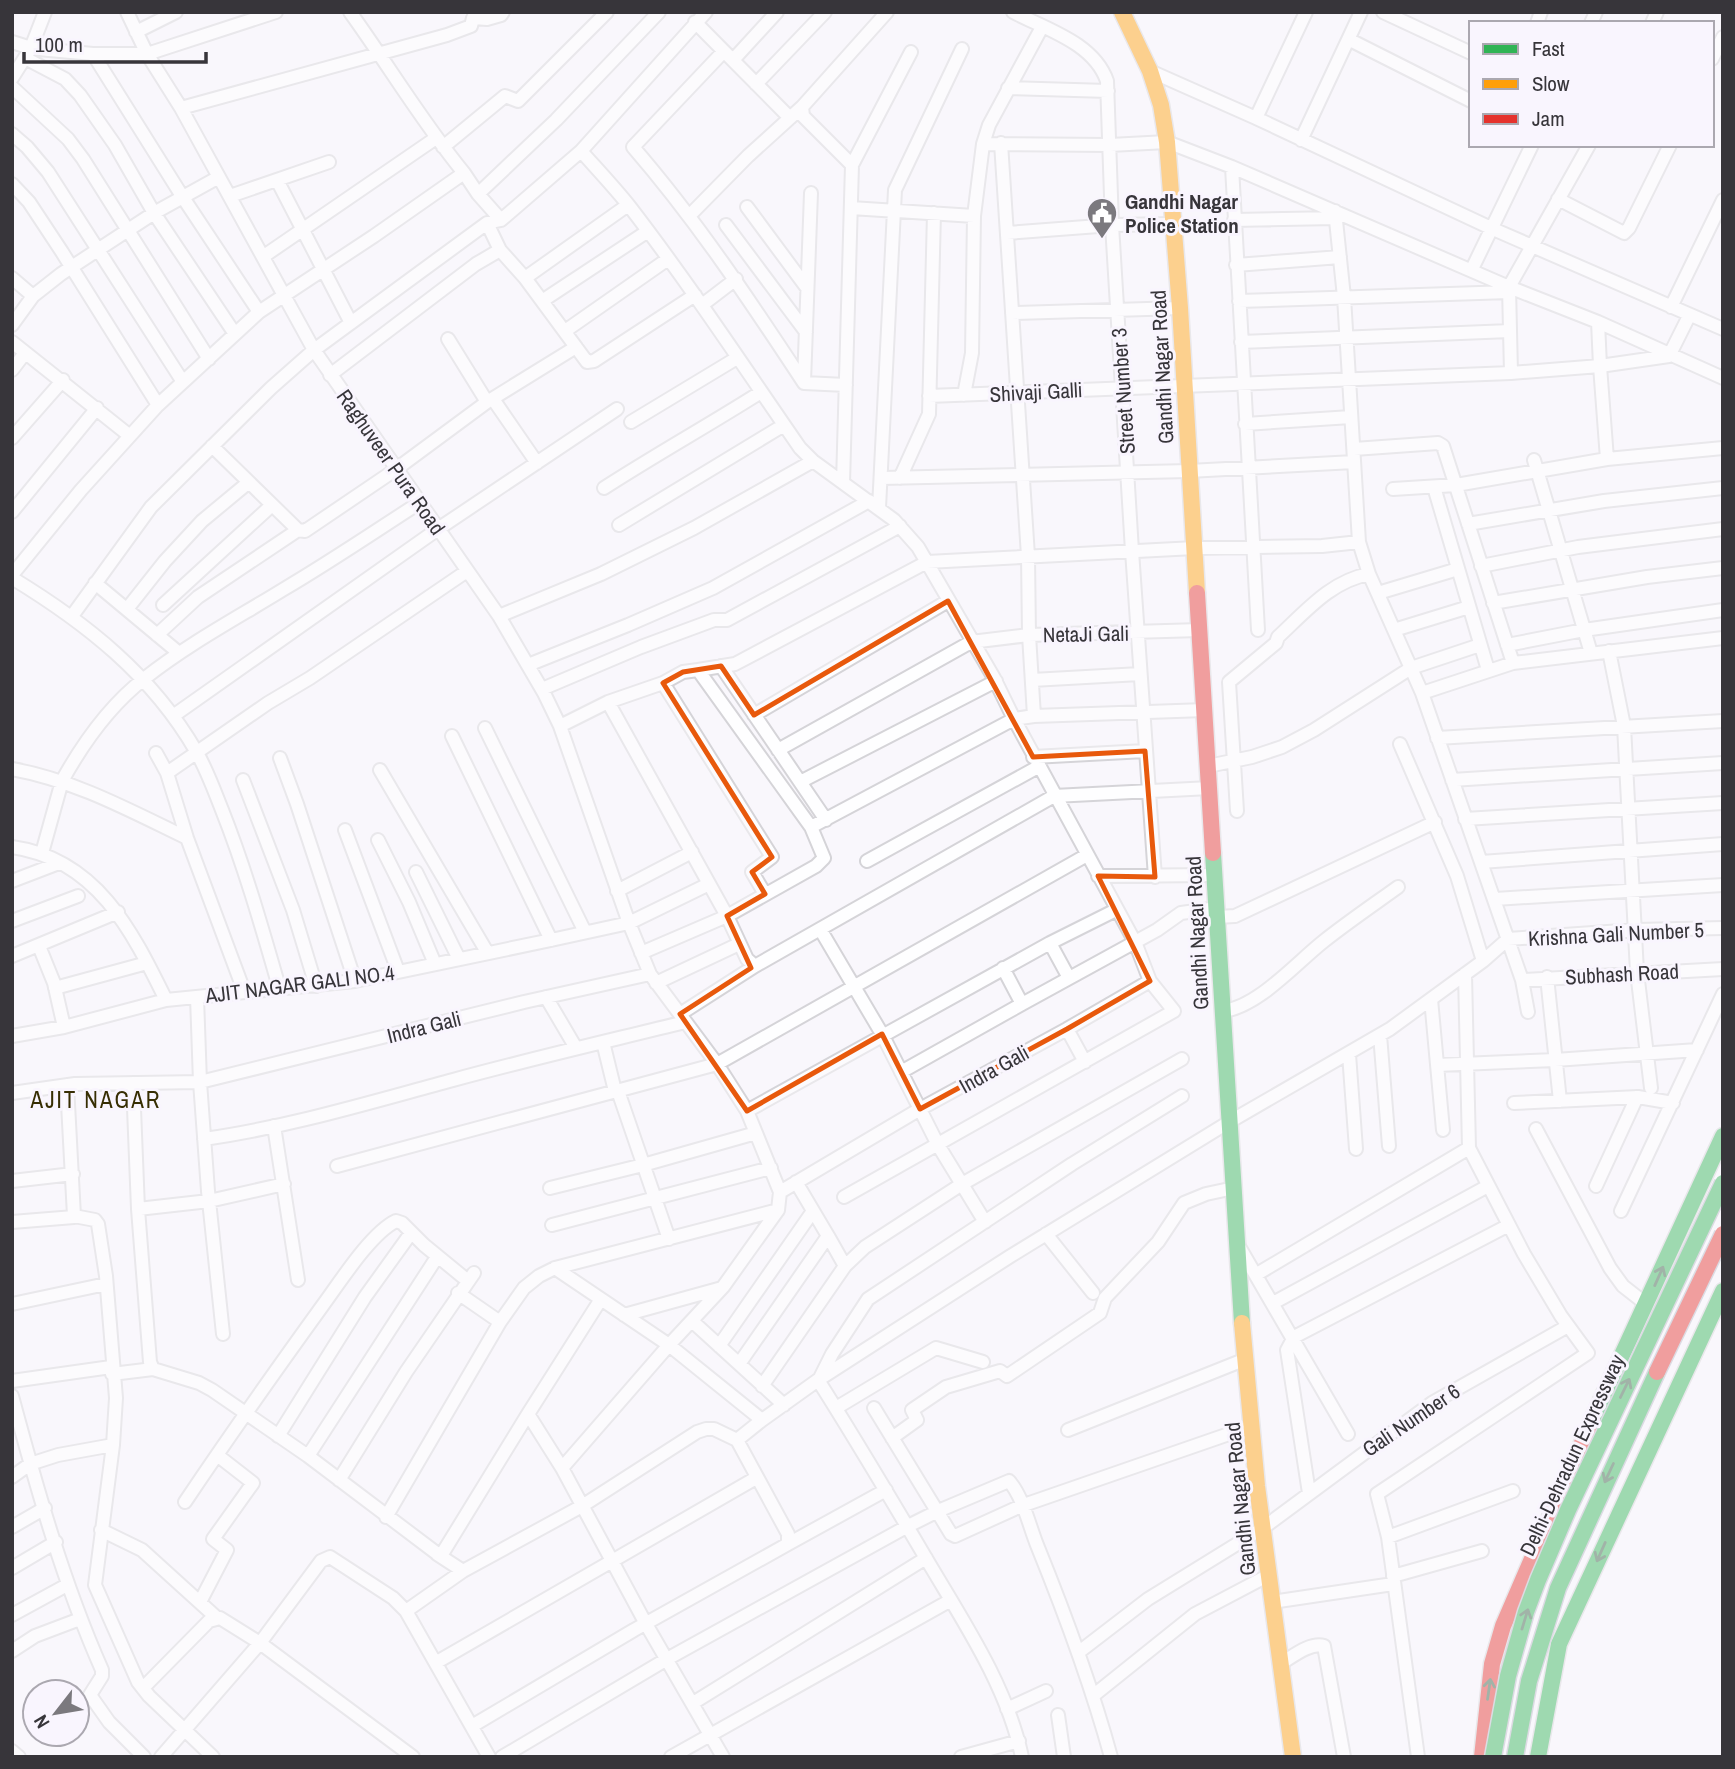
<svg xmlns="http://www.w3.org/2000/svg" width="1735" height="1769" font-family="'Archivo Narrow',sans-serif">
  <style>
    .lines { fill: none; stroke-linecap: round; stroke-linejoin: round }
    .street-casing { stroke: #d5d4d8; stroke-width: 16 }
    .fast-casing { stroke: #d5d4d8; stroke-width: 19 }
    .slow-casing { stroke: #d5d4d8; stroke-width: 19 }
    .jam-casing { stroke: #d5d4d8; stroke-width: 19 }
    .street { stroke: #fefeff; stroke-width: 12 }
    .fast { stroke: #30b455; stroke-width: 16 }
    .slow { stroke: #ff9f0a; stroke-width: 16 }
    .jam { stroke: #e5322d; stroke-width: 16 }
    .fast-bridge-casing { stroke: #b8b8c6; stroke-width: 19; stroke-linecap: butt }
    .jam-bridge-casing { stroke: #b8b8c6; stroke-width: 19; stroke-linecap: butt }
    .fast-bridge { stroke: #30b455; stroke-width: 16 }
    .jam-bridge { stroke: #e5322d; stroke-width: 16 }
    .oneway { stroke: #356143 }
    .marked { fill: none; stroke: #e8590c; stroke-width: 5; stroke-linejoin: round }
    .labels { text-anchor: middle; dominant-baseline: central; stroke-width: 6; stroke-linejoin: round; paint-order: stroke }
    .poi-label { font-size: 21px; font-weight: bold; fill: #37353a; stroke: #f9f5fe; text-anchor: start }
    .street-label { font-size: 21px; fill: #37353a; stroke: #f9f5fe }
    .neighbourhood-label { font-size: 23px; letter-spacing: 2px; fill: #372e03; stroke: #f9f5fe }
  </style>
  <rect width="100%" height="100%" fill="#f9f7fc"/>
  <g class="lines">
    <g class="street-casing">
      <path id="street" d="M127 12 147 54 181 108 314 350 499 616 544 693 560 726 629 923 650 974 717 1064 747 1111 780 1192 778 1210 555 1268 539 1276 524 1288 500 1322 386 1517
        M1013 12C1046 29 1094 43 1107 81L1112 225 1132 551 1155 877
        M1383 12 1471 53
        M473 18 487 19 501 15 503 12
        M695 22 790 118
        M1537 23 1541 12
        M1591 23 1596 12
        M1652 23 1657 12
        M136 32 176 12
        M1350 40 1471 101
        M12 42 31 48 49 50 93 54H147L276 12
        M724 51 633 147C697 221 750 301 804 383L846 385
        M93 54 182 196 259 312
        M25 58 65 79 80 95 115 145 154 213 235 334
        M1712 59 1723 37
        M733 60 777 12
        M1150 71 1256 118 1306 12
        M12 78 31 48 45 12
        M756 84 825 12
        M12 87 68 139 83 159 209 359
        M1008 88 1108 91
        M181 108 447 35 471 26 473 18
        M1256 118 1493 229 1723 329
        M12 134 27 147 48 172 183 382
        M1301 140 1361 12
        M1001 143 1028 556 1029 635 1034 716
        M983 144 989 125 1042 27
        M443 147 505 96 518 101 607 12
        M581 151C597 169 615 188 630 207 690 285 744 367 800 448L813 461 894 520 918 547 994 678 1014 719 1034 716 1205 710
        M852 165 803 116 802 107 887 12
        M1232 167 1258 630
        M464 173 478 194 501 220
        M277 180 351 323
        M12 184 29 202 62 252 158 405
        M478 194 556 120 659 12
        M230 196 329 162
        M1558 199 1624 233 1629 228 1670 145
        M747 207 807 288
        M851 208 974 216
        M1335 211 1344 297 1359 542 1369 574 1422 693 1522 980 1528 1012
        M690 215 748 156 802 107
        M1234 220 1336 218
        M487 223 501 220 581 151 706 12
        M726 225 806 332
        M1007 233 1112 225 1174 224
        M264 256 436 138
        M1236 265 1340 257
        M1472 269 1532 145
        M12 278 33 296
        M525 278 628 205
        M542 301 648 231
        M1239 301 1509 292
        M702 305 736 279
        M1671 307 1723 200
        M1012 313 1180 308
        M1598 322 1600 366 1669 356 1689 316
        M12 325 33 296 61 274 154 213 219 177
        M565 331 668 259
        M12 342 130 436
        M1241 342 1510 331
        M12 370 25 353
        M1511 373 1509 287 1589 145
        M330 375 476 264 500 250
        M804 382 811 193
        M964 395 972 353 974 216 983 144 1110 145 1167 142 1232 167 1509 287 1598 322 1723 378
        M929 396 1511 373 1600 366 1607 459
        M493 399 537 463
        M487 402 576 347
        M631 422 737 358
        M1245 424 1351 417
        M12 438 63 380
        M212 446 298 530
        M1354 449 1438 443 1443 446 1513 663
        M1534 460 1591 653
        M882 478 1189 471 1354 462
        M900 478 929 414 934 213
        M843 483 852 165 911 52
        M1434 487 1488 670
        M604 488C655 455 709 425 761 392
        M1393 489 1456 485 1607 459 1723 448
        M879 508 895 190 962 49
        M12 512 97 408
        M1468 524 1604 501 1723 488
        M619 525 784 425
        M1481 566 1578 547 1723 529
        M12 575 81 490 158 405 259 312 374 236 464 173C422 122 389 66 350 12
        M12 578C86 623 152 675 196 751 207 770 214 790 222 810 245 868 262 928 279 987
        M95 583 179 653
        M1378 593 1458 569
        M1493 603 1647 577 1723 568
        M163 605 272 505
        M127 609 165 561 202 521 249 482
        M72 616 151 507 271 388 314 350 487 223 500 250 525 278 587 362 594 361 695 295
        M499 616 601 574 694 528 813 461
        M1394 630 1469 607
        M157 635 198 597 298 530 305 531 395 470 487 402 448 339
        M1507 645 1584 630 1723 610
        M1609 651 1624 726 1637 972 1651 1088
        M528 665 628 625 713 588 869 501
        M721 666 826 820
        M698 670 735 664 927 562 1195 548 1322 546 1359 542
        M1032 680 1140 674
        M663 683 772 857 752 872 765 894
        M542 689 641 647 714 620H727L900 526
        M1422 693 1513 663 1723 638
        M608 702 663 683 683 672 698 670 811 827 824 858 816 866 727 916 641 953
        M754 715 948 601
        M173 716 438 529 617 409
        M560 726 608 702 727 916 747 959 755 966 1054 796 1210 788
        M485 728 585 932
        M452 736 551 940
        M1437 738 1723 721
        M1400 744 1457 876 1483 961
        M778 750 971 642 1029 635 1200 630
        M156 753 167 773 187 838 244 991
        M1033 757 1145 751
        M280 758 297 804 355 981
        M1208 766 1252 757 1282 747 1314 730 1411 668 1480 645
        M12 769C74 780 131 811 187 838
        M380 770 487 952
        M167 773 268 703 310 678 467 571
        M243 780 293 910 316 986
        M1452 780 1723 763
        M800 782 996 681
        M1237 811 1229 682 1276 643 1278 637C1306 611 1331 581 1369 574
        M1465 819 1723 803
        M811 827 1014 719 1135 942 1150 981 1174 1011 844 1197
        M345 830 398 971
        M378 840 409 902 435 964
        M12 847C97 859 132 931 166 1000
        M42 853 62 781C83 743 110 705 145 678 188 644 237 618 284 589 330 562 374 532 419 503
        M867 861 1038 767
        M1481 862 1723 844
        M416 872 459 959
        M1098 876 1215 875
        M12 881 59 863
        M617 891 692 852
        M1495 899 1723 885
        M1217 917 1235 916 1435 822
        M12 921 78 896
        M820 929 882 1034 938 1145 985 1222
        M1050 943 1116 910
        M39 946 54 983 64 1027
        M12 956 118 912
        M1547 977 1560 1101
        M1522 980 1723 969
        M656 983 739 944
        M55 988 147 963
        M197 997 200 1082 208 1191 223 1334
        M546 997 576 1048
        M1431 999 1443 1130
        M1022 1004 1157 930 1181 913 1217 908
        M1223 1011C1258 1007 1296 963 1324 941 1348 922 1373 905 1398 887
        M680 1014 755 966
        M1067 1029 1150 981
        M1380 1035 1389 1146
        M12 1036 64 1027 166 1000 355 981 551 940 629 923 709 884
        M603 1042 615 1091
        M1349 1054 1356 1149
        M1437 1065 1555 1060 1697 1050
        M901 1072 1022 1004 1003 968
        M133 1083 138 1209 150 1362 153 1369
        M67 1085 74 1216 95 1220 98 1224 106 1276 116 1398 113 1445 95 1585 138 1682 149 1696 213 1757
        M618 1091 669 1239
        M12 1093 75 1084 200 1082 524 1002 650 974
        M1514 1103 1638 1097 1673 1103
        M747 1111 1050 943 1069 978
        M274 1126 298 1280
        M1536 1129 1610 1268 1623 1286 1646 1304
        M204 1139C289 1127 371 1102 453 1080 530 1059 608 1041 685 1022
        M337 1166 717 1064 1087 855
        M12 1181 73 1174
        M1596 1186 1637 1097
        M550 1188 643 1165 756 1133
        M780 1192 920 1109 1067 1029 1085 1062
        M138 1209 209 1201 284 1184
        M1621 1211 1723 994
        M12 1222 74 1217
        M552 1225 771 1168
        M1046 1234 1093 1293
        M828 1236 845 1266
        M1237 1243 1348 1434
        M555 1268 669 1345 762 1420 818 1380 1009 1257 1229 1122 1390 1029 1483 961 1508 939 1636 930 1723 928
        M1257 1274 1469 1148
        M458 1293 500 1322
        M1273 1303 1488 1186
        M12 1304 106 1284
        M624 1315 722 1288
        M692 1321 784 1405
        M719 1346 813 1211
        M739 1364 828 1236 796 1182
        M112 1374 153 1369 199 1383 212 1390 308 1456 439 1555 442 1554 528 1414 601 1299
        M818 1380C856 1440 891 1499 927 1560 963 1621 1007 1686 1022 1757
        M819 1380 832 1354 868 1299 1072 1164 1182 1096
        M12 1381 111 1367
        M762 1386 845 1266 865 1247 962 1184 1182 1059
        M12 1396C37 1489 63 1582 102 1670V1676L90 1695 109 1722 144 1757
        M836 1408 936 1348 983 1362
        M874 1408 951 1534 955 1536 1021 1506 1252 1426
        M528 1414 562 1468 646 1624 723 1757
        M1068 1430 1246 1359
        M278 1436 365 1297 411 1233
        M892 1438 917 1420 912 1410 946 1387 1000 1371 1007 1376 1100 1313 1105 1298 1158 1242 1184 1203 1206 1194 1234 1188
        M737 1440 762 1420
        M308 1456 437 1257
        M562 1468 669 1345 723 1287 778 1210
        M12 1477 30 1464 58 1455 113 1445
        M339 1480 406 1372 474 1273
        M1309 1493 1287 1350 1294 1337 1509 1225
        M185 1502C230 1435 276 1370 323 1305 340 1282 371 1233 396 1221L402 1223 424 1245 468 1281
        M12 1527 45 1508
        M101 1530 142 1550 217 1618
        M1388 1537 1513 1491
        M788 1544 886 1490
        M437 1554 463 1571
        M12 1568 56 1542
        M1393 1576 1482 1551
        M200 1602 227 1550 213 1539 253 1483 217 1455
        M1272 1602 1393 1584
        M406 1611 463 1571 582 1506 697 1432 706 1429H714L737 1440 788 1534V1544L634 1630 472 1726
        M12 1615 67 1585
        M12 1651 35 1636 80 1619
        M1079 1652 1148 1599 1263 1528 1432 1403 1568 1326
        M437 1662 756 1478
        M1280 1664C1292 1657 1310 1642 1324 1646L1344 1757
        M143 1688 209 1621 220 1618 260 1643 413 1757
        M1094 1695 1195 1614 1269 1575
        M693 1703 926 1558
        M1007 1709 1046 1691
        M1058 1715 1064 1757
        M12 1751 19 1757
        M161 1757 260 1643 321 1561 330 1557 393 1598 406 1611 489 1757
        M502 1757 667 1659 908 1526 938 1511 1009 1481C1023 1497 1029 1525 1037 1545 1065 1614 1091 1684 1111 1757
        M671 1757 951 1600
        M961 1757 1019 1741
        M1418 1757 1388 1537 1377 1494 1588 1353 1561 1316 1524 1254 1469 1148 1465 974"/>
    </g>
    <g class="fast-casing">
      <path id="fast" d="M1213 853 1242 1323
        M1592 1420 1723 1136
        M1538 1757 1559 1644 1723 1291"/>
    </g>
    <g class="slow-casing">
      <path id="slow" d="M1122 12 1150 71 1161 105 1167 142 1180 308 1197 593
        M1242 1323 1257 1486 1293 1757"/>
    </g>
    <g class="jam-casing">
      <path id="jam" d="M1197 593 1213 853
        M1482 1757 1492 1664 1503 1626 1592 1420"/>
    </g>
    <use href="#street" class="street"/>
    <use href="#fast" class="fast"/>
    <use href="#slow" class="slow"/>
    <use href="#jam" class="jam"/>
    <g class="fast-bridge-casing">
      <path id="fast-bridge" d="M1493 1757 1508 1676 1526 1612 1538 1580 1568 1510 1723 1183
        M1515 1757 1529 1681 1558 1588 1657 1372"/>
    </g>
    <g class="jam-bridge-casing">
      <path id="jam-bridge" d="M1657 1372 1723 1234"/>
    </g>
    <use href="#fast-bridge" class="fast-bridge"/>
    <use href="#jam-bridge" class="jam-bridge"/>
  </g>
  <defs><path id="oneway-shaft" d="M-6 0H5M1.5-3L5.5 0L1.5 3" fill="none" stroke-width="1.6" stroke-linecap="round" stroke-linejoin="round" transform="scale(1.75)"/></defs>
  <g class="oneway">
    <use href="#oneway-shaft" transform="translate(1659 1276) rotate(-66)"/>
    <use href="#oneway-shaft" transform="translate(1625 1388) rotate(-64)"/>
    <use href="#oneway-shaft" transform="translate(1609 1473) rotate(115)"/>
    <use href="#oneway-shaft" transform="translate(1601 1552) rotate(114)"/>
    <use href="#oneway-shaft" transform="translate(1525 1619) rotate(-73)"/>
    <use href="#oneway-shaft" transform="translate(1489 1689) rotate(-82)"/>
  </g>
  <path d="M0 0H1735V1769H0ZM948 601 1033 757 1145 751 1155 877 1098 876 1150 981 1067 1029 920 1109 882 1034 747 1111 680 1014 751 968 727 916 765 894 752 872 772 857 663 683 683 672 721 666 754 715Z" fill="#f9f7fc" fill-opacity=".55" fill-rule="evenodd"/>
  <path class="marked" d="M948 601 1033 757 1145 751 1155 877 1098 876 1150 981 1067 1029 920 1109 882 1034 747 1111 680 1014 751 968 727 916 765 894 752 872 772 857 663 683 683 672 721 666 754 715Z"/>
  <defs>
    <g id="civic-pin" transform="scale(1.575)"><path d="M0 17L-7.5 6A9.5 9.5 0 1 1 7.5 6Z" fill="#7b797e" stroke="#f9f5fe"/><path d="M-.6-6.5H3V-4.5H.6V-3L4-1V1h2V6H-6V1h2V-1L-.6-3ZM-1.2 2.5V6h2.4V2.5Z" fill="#fff"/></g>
  </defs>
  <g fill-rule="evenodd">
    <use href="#civic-pin" x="1102" y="213"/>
  </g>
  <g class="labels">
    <g class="poi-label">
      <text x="1125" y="201">Gandhi Nagar<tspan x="1125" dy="24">Police Station</tspan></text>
    </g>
    <g class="street-label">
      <text transform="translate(1162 367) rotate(-93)">Gandhi Nagar Road</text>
      <text transform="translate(1123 391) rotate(-94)">Street Number 3</text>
      <text transform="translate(1036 392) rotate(-3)">Shivaji Galli</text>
      <text transform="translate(391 462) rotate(55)">Raghuveer Pura Road</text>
      <text transform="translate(1086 634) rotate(-1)">NetaJi Gali</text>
      <text transform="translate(1197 933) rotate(-93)">Gandhi Nagar Road</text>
      <text transform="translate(1616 934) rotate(-3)">Krishna Gali Number 5</text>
      <text transform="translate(1622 974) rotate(-3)">Subhash Road</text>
      <text transform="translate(300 984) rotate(-7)">AJIT NAGAR GALI NO.4</text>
      <text transform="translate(424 1027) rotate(-14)">Indra Gali</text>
      <text transform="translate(994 1069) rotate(-29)">Indra Gali</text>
      <text transform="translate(1411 1420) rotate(-34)">Gali Number 6</text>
      <text transform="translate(1572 1455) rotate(-65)">Delhi-Dehradun Expressway</text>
      <text transform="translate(1240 1499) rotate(-96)">Gandhi Nagar Road</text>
    </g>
    <g class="neighbourhood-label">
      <text x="96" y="1099">AJIT NAGAR</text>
    </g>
  </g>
  <rect width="1735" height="1769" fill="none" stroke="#37353a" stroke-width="28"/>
  <rect x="1469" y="21" width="245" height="126" fill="#f9f5fe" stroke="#aba8b0" stroke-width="2"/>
  <rect x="1483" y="44" width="35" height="10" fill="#30b455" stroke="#aba8b0" stroke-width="2"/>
  <text x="1532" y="56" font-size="21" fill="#37353a">Fast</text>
  <rect x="1483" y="79" width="35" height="10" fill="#ff9f0a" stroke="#aba8b0" stroke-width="2"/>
  <text x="1532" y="91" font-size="21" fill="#37353a">Slow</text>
  <rect x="1483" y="114" width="35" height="10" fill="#e5322d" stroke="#aba8b0" stroke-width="2"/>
  <text x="1532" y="126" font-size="21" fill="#37353a">Jam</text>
  <g transform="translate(56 1713) rotate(239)"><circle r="33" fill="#f9f5fe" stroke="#aba8b0" stroke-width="2"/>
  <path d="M0-5L12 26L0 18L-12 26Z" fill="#7b797e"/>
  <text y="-10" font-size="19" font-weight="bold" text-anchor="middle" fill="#37353a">N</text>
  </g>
  <path d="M24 52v10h182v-10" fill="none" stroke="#37353a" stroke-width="3.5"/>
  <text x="35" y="52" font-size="21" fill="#37353a" stroke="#f9f5fe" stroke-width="5" paint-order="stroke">100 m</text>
</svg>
